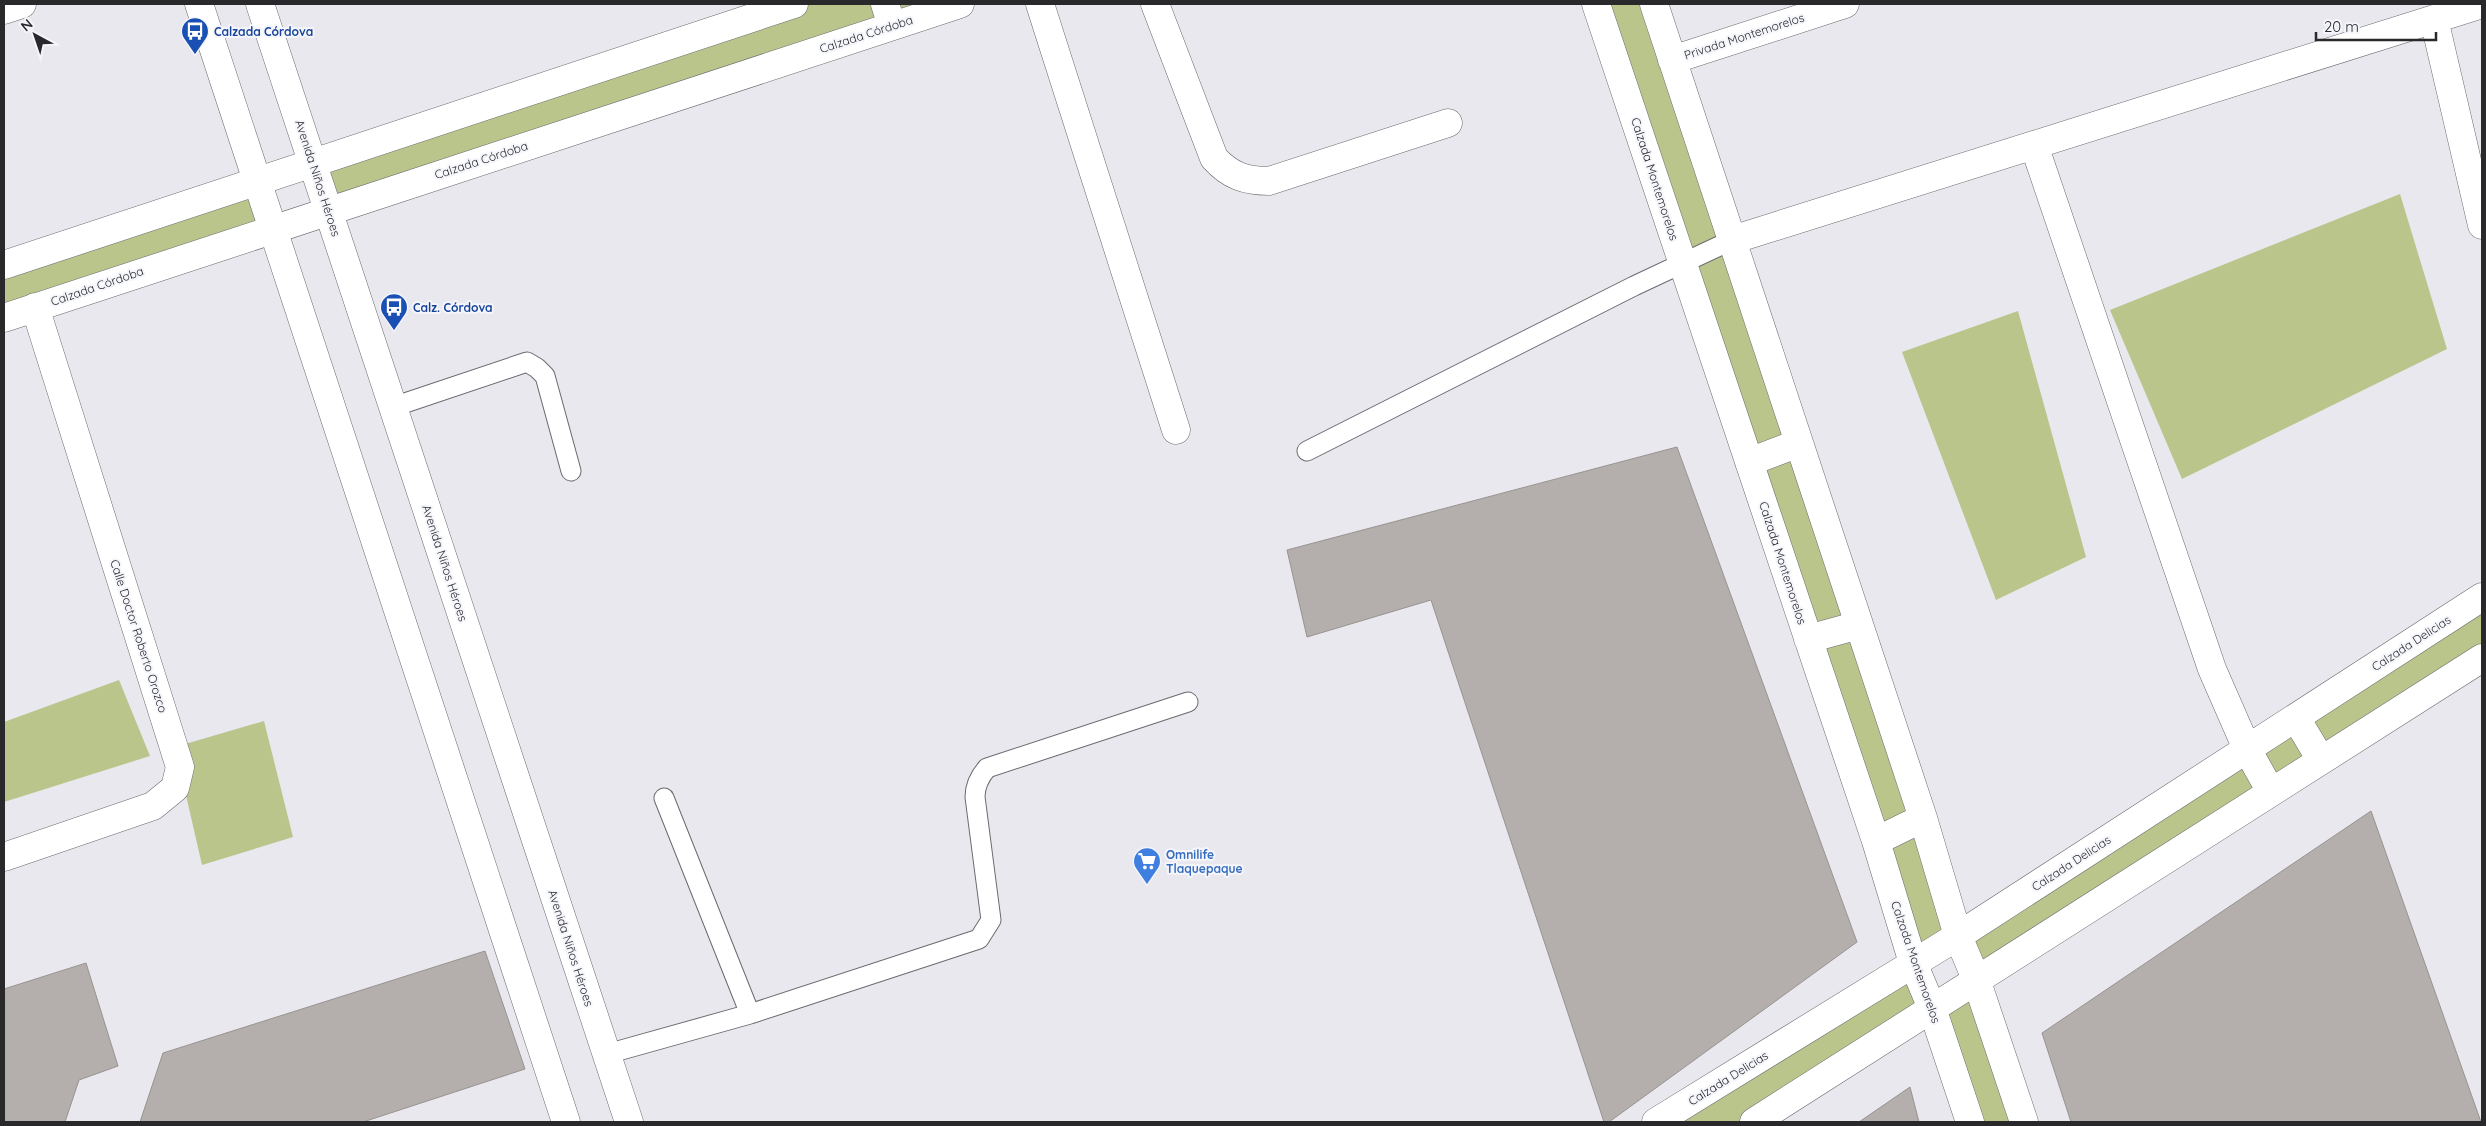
<svg xmlns="http://www.w3.org/2000/svg" width="2486" height="1126" font-family="Quicksand,sans-serif">
  <style>
    .green { fill: #b9c58b }
    .building { fill: #b4afac; stroke: #989390 }
    .lines { fill: none; stroke-linecap: round; stroke-linejoin: round }
    .service-casing { stroke: #696a6e; stroke-width: 21 }
    .minor-casing { stroke: #696a6e; stroke-width: 29 }
    .primary-casing { stroke: #696a6e; stroke-width: 29 }
    .service { stroke: #fff; stroke-width: 19 }
    .minor { stroke: #fff; stroke-width: 28 }
    .primary { stroke: #fff; stroke-width: 28 }
    .labels { text-anchor: middle; dominant-baseline: central; stroke-width: 4; stroke-linejoin: round; paint-order: stroke }
    .transit-label { font-size: 12px; font-weight: bold; fill: #164399; stroke: #f5f6fb; text-anchor: start }
    .street-label { font-size: 12px; fill: #29292c; stroke: #f5f6fb }
    .shop-label { font-size: 12px; font-weight: bold; fill: #366cbe; stroke: #f5f6fb; text-anchor: start }
  </style>
  <rect width="100%" height="100%" fill="#e8e8ee"/>
  <path class="green" d="M792 4H940L324 198 321 160Z
    M1596 4H1651L1948 942 1908 946Z
    M251 194 274 227 4 315V276Z
    M2400 194 2447 349 2182 479 2110 310Z
    M2018 311 2086 557 1996 600 1902 352Z
    M2482 599V656L2328 756 2306 711Z
    M119 680 150 756 4 802V722Z
    M264 721 293 837 202 865 175 747Z
    M2290 722 2316 752 1972 969 1958 936Z
    M1906 967 1932 1008 1747 1122H1665Z
    M1968 985 2016 1122H1982L1946 1016Z"/>
  <path class="building" d="M1677 447 1857 942 1609 1122H1604L1431 600 1307 637 1287 550Z
    M2371 811 2481 1122H2071L2042 1033Z
    M485 951 525 1069 363 1122H140L163 1053Z
    M86 963 118 1066 79 1080 65 1122H4V989Z
    M1910 1087 1919 1122H1859Z"/>
  <g class="lines">
    <g class="service-casing">
      <path id="service" d="M393 407 527 362 537 368 545 376 571 471
        M1307 451 1634 286 1732 240
        M664 798 750 1014
        M607 1054 750 1014 979 939 991 920 975 797C975 785 980 776 987 768L1188 702"/>
    </g>
    <g class="minor-casing">
      <path id="minor" d="M885 4 892 26
        M1040 4 1176 430
        M1155 4 1214 158C1230 176 1246 181 1269 181L1448 123
        M1596 4 1876 841 1913 963 1932 1008 1970 1122
        M1654 4 1923 818 1958 936 1976 979 2024 1122
        M4 10 22 4
        M2434 19 2482 225
        M1672 60 1845 4
        M2034 145 2212 669 2247 749 2271 792
        M1732 240 2482 4
        M4 265 794 4
        M4 318 960 4
        M1749 462 1799 443
        M1808 639 1859 625
        M2296 718 2321 760
        M1876 841 1923 818
        M4 857 153 806 175 788 180 767 35 307
        M1656 1122 1958 936 2482 597
        M1754 1122 2482 658"/>
    </g>
    <g class="primary-casing">
      <path id="primary" d="M199 4 566 1122
        M260 4 629 1122"/>
    </g>
    <use href="#service" class="service"/>
    <use href="#minor" class="minor"/>
    <use href="#primary" class="primary"/>
  </g>
  <defs>
    <g id="bus-pin" transform="scale(1.4375)"><path d="M0 17L-7.5 6A9.5 9.5 0 1 1 7.5 6Z" fill="#1a4fb4" stroke="#f5f6fb"/><path d="M-5-6H5V4H4V6H2V4H-2V6H-4V4H-5ZM-3.5-4V0h7V-4ZM-3.5 1.2v1.5H-2V1.2ZM2 1.2v1.5H3.5V1.2Z" fill="#fff"/></g>
    <g id="supermarket-pin" transform="scale(1.4375)"><path d="M0 17L-7.5 6A9.5 9.5 0 1 1 7.5 6Z" fill="#3f7fe0" stroke="#f5f6fb"/><path d="M-6-5.5h2.5l.6 2H6L4.5 2H-2.5L-4.4-4H-6ZM-1.5 3.2a1.3 1.3 0 1 0 .1 0ZM3 3.2a1.3 1.3 0 1 0 .1 0Z" fill="#fff"/></g>
  </defs>
  <g fill-rule="evenodd">
    <use href="#bus-pin" x="195" y="31"/>
    <use href="#bus-pin" x="394" y="307"/>
    <use href="#supermarket-pin" x="1147" y="861"/>
  </g>
  <g class="labels">
    <g class="transit-label">
      <text x="214" y="31">Calzada Córdova</text>
      <text x="413" y="307">Calz. Córdova</text>
    </g>
    <g class="street-label">
      <text transform="translate(866 34) rotate(-18)">Calzada Córdoba</text>
      <text transform="translate(1744 36) rotate(-18)">Privada Montemorelos</text>
      <text transform="translate(481 160) rotate(-18)">Calzada Córdoba</text>
      <text transform="translate(318 178) rotate(72)">Avenida Niños Héroes</text>
      <text transform="translate(1655 179) rotate(72)">Calzada Montemorelos</text>
      <text transform="translate(97 286) rotate(-19)">Calzada Córdoba</text>
      <text transform="translate(445 563) rotate(72)">Avenida Niños Héroes</text>
      <text transform="translate(1783 563) rotate(72)">Calzada Montemorelos</text>
      <text transform="translate(139 636) rotate(72)">Calle Doctor Roberto Orozco</text>
      <text transform="translate(2411 643) rotate(-33)">Calzada Delicias</text>
      <text transform="translate(2071 863) rotate(-33)">Calzada Delicias</text>
      <text transform="translate(571 948) rotate(72)">Avenida Niños Héroes</text>
      <text transform="translate(1916 962) rotate(71)">Calzada Montemorelos</text>
      <text transform="translate(1728 1078) rotate(-32)">Calzada Delicias</text>
    </g>
    <g class="shop-label">
      <text x="1166" y="854">Omnilife<tspan x="1166" dy="14">Tlaquepaque</tspan></text>
    </g>
  </g>
  <rect width="2486" height="1126" fill="none" stroke="#29292c" stroke-width="10"/>
  <g transform="translate(35 35) rotate(320)" stroke="#f5f6fb" stroke-width="4" paint-order="stroke">
  <path d="M0-4L9 19L0 12L-9 19Z" fill="#29292c"/>
  <text y="-8" font-size="14" font-weight="bold" text-anchor="middle" fill="#29292c">N</text>
  </g>
  <path d="M2316 32v8h120v-8" fill="none" stroke="#29292c" stroke-width="2.5"/>
  <text x="2324" y="32" font-size="15" fill="#29292c" stroke="#f5f6fb" stroke-width="4" paint-order="stroke">20 m</text>
</svg>
